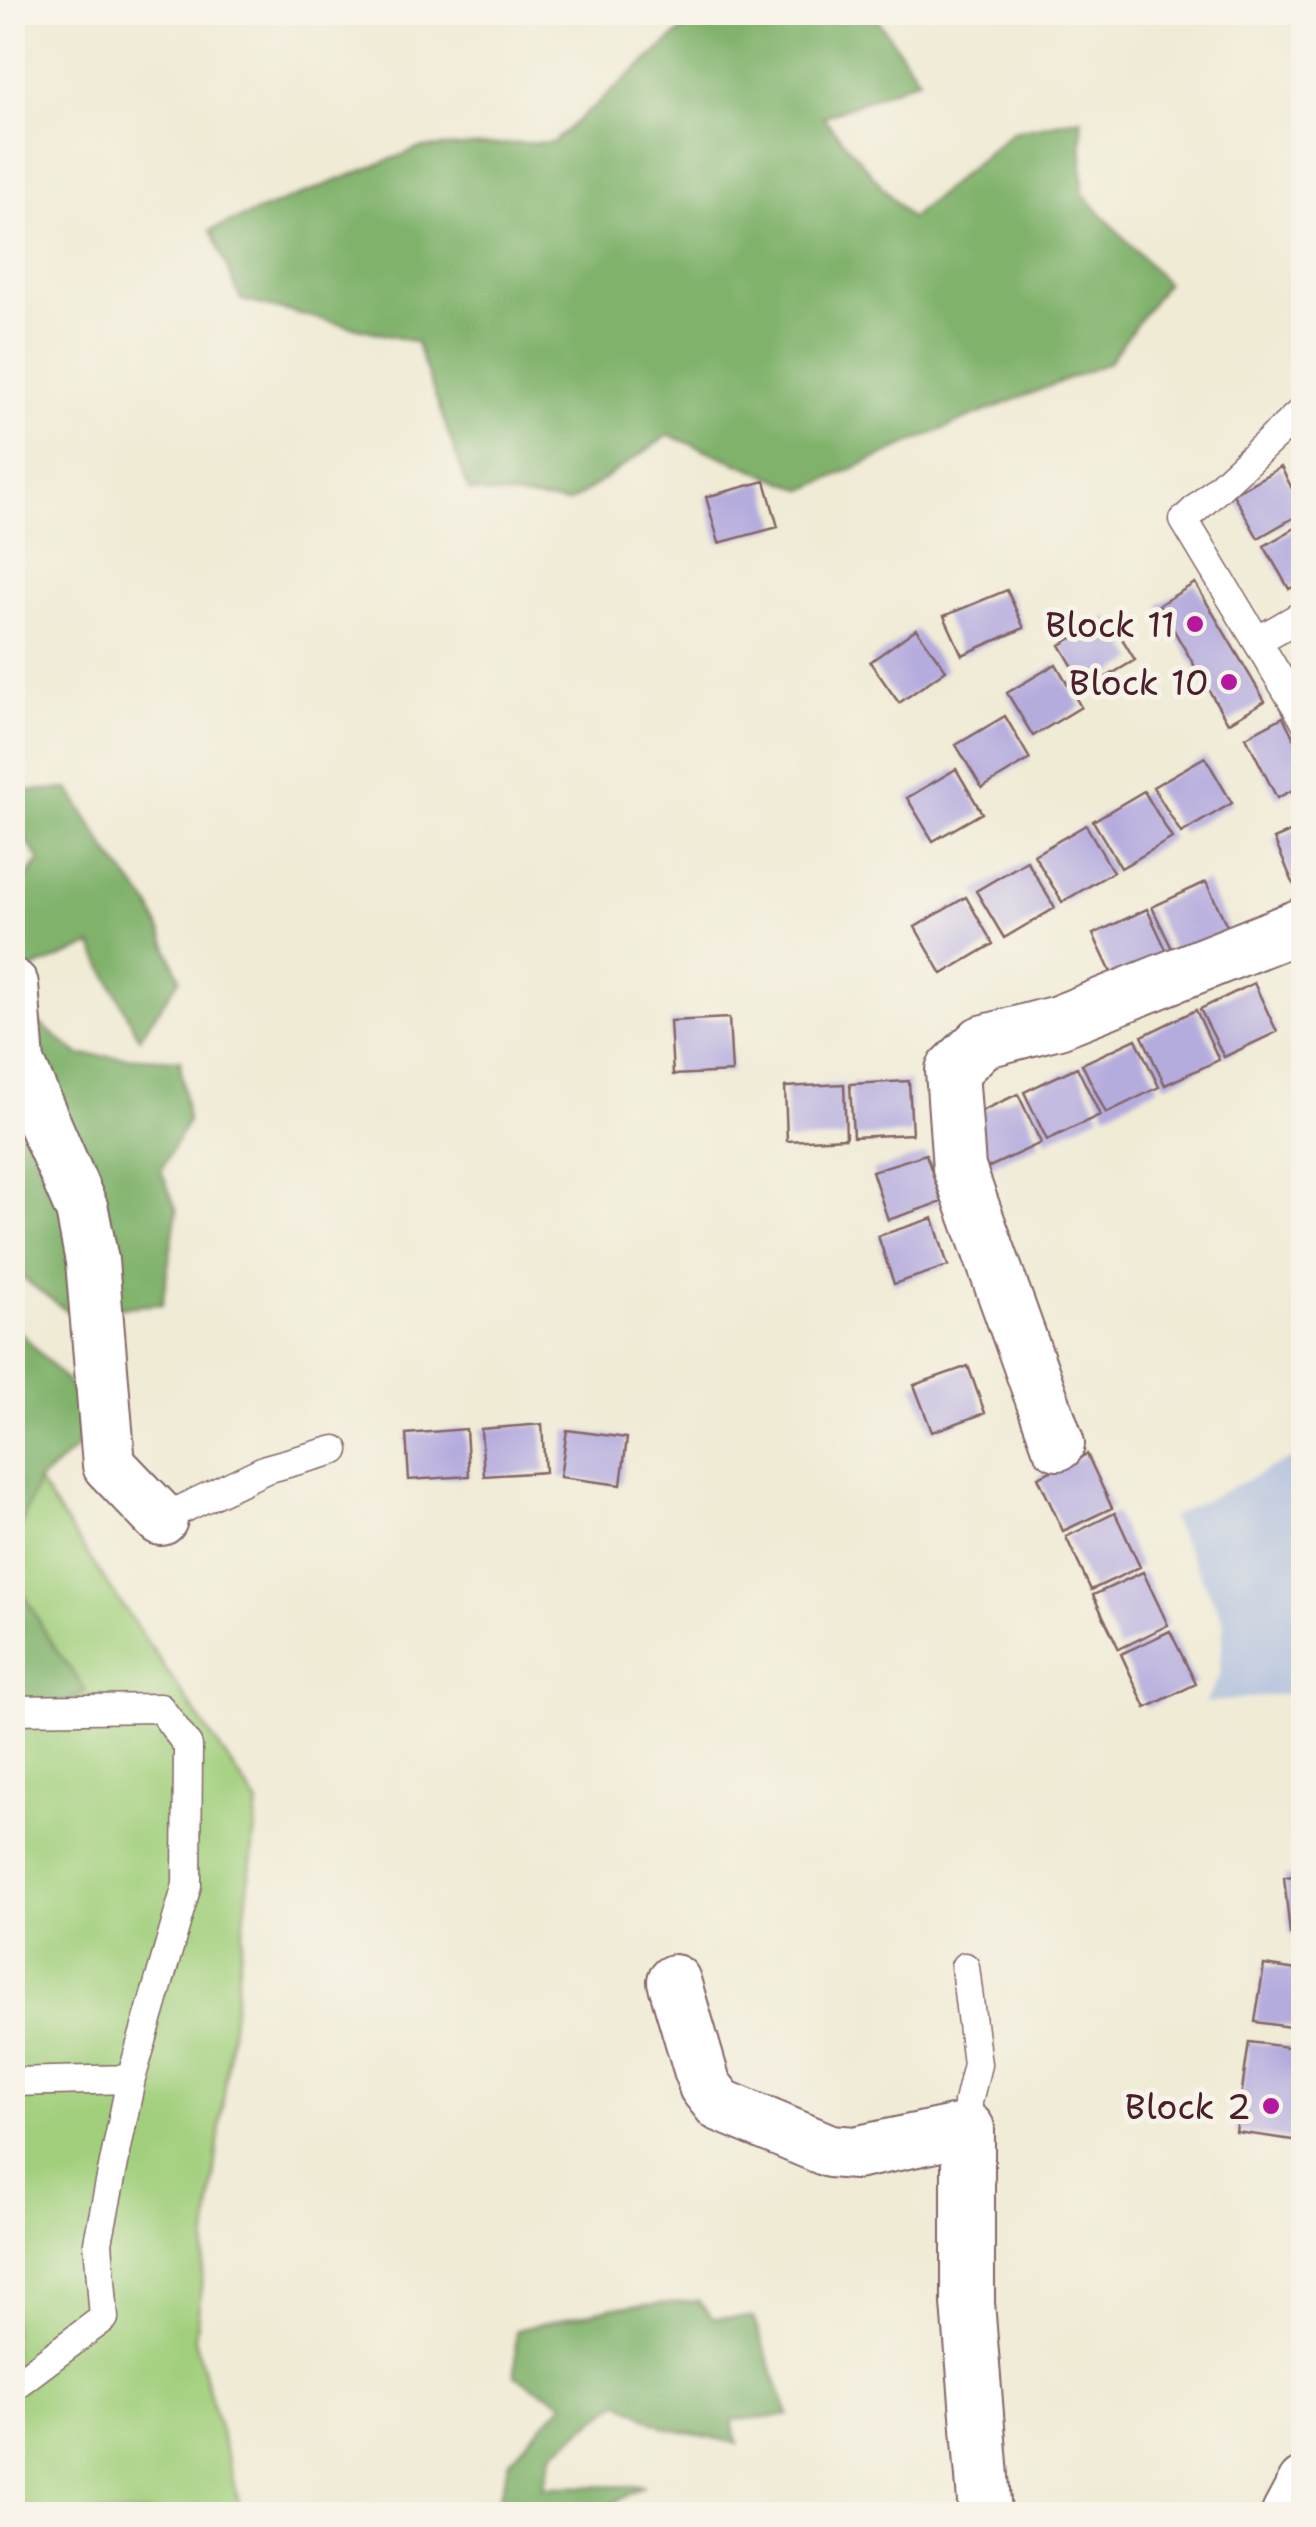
<svg xmlns="http://www.w3.org/2000/svg" width="1316" height="2527" font-family="'Shantell Sans',sans-serif">
  <style>
    .industrial { fill: #b8c5de }
    .green { fill: #a1cf7c; stroke: #767754; stroke-width: 2.5 }
    .forest { fill: #80b26c; stroke: #65684c; stroke-width: 2.5 }
    .building { fill: #b5acde }
    .lines { fill: none; stroke-linecap: round; stroke-linejoin: round }
    .lane-casing { stroke: #846666; stroke-width: 31 }
    .street-casing { stroke: #846666; stroke-width: 56 }
    .lane { stroke: #fff; stroke-width: 28 }
    .street { stroke: #fff; stroke-width: 52 }
    .poi-dot { fill: #b5179e; stroke: #f7f3e8; stroke-width: 4 }
    .labels { text-anchor: middle; dominant-baseline: central; stroke-width: 10; stroke-linejoin: round; paint-order: stroke }
    .poi-label { font-size: 35px; fill: #4a1f2b; stroke: #f7f3e8; text-anchor: end }
  </style>
  <rect width="100%" height="100%" fill="#f7f3e8"/>
  <filter id="ink" filterUnits="userSpaceOnUse"><feTurbulence type="fractalNoise" baseFrequency=".01" numOctaves="2"/><feDisplacementMap in="SourceGraphic" scale="20" xChannelSelector="R" yChannelSelector="G"/><feConvolveMatrix kernelMatrix="1 2 1 2 8 2 1 2 1" color-interpolation-filters="sRGB"/></filter>
  <filter id="wash" filterUnits="userSpaceOnUse"><feTurbulence type="fractalNoise" baseFrequency=".0048" numOctaves="4" result="noise"/><feDisplacementMap in="SourceGraphic" scale="40" xChannelSelector="R" yChannelSelector="G"/><feGaussianBlur stdDeviation="2.25" result="paint"/><feColorMatrix in="noise" values="0 0 0 0 0 0 0 0 0 0 0 0 0 0 0 0 0 1.4 0 .05"/><feComposite in="paint" operator="in"/></filter>
  <g filter="url(#wash)">
    <rect width="100%" height="100%" fill="#f0ebd5"/>
    <path class="industrial" d="M1303 1453V1692L1205 1703 1220 1675 1224 1621 1170 1517Z"/>
    <path class="green" d="M12 1444 258 1804 195 2339 242 2514H13Z"/>
    <path class="forest" d="M703 12 873 13 919 79 823 117 910 219 1012 132 1081 118 1083 194 1166 283 1108 363 959 422 804 490 669 435 569 503 469 491 416 342 241 300 211 230 420 148 553 142Z
      M69 789 109 853 151 907 180 978 139 1038 92 945 27 971 30 1016 79 1055 180 1060 187 1122 161 1170 177 1211 162 1304 67 1311 13 1271 12 895 40 860 13 823V791Z
      M13 1324 81 1397 78 1447 38 1481 13 1544Z
      M12 1572 50 1641 86 1691 58 1709 13 1725Z
      M698 2301 713 2318H753L789 2415 732 2420 738 2443 664 2428 620 2401 554 2452 543 2487 644 2486 593 2514H495L509 2461 564 2403 515 2376 516 2330 615 2307Z"/>
    <g id="blocks">
      <path class="building" d="M1304 432V462L1290 440Z
        M1281 467 1304 512 1258 538 1233 494Z
        M765 481 778 527 719 543 706 497Z
        M1304 523V581L1289 589 1264 546Z
        M1195 583 1265 701 1228 723 1159 605Z
        M1007 590 1024 628 962 655 944 616Z
        M1109 617 1135 660 1086 689 1060 645Z
        M916 629 946 670 899 703 870 662Z
        M1056 664 1081 707 1033 736 1007 693Z
        M1005 716 1030 759 982 788 956 745Z
        M1283 717 1304 758V784L1277 798 1246 737Z
        M1205 757 1232 803 1181 833 1153 787Z
        M956 769 982 813 933 841 907 798Z
        M1144 791 1172 838 1121 868 1093 821Z
        M1086 825 1113 872 1062 902 1034 855Z
        M1304 826V908L1274 839Z
        M1027 861 1055 908 1004 938 976 891Z
        M1206 882 1229 930 1175 955 1152 907Z
        M966 897 993 944 942 974 915 927Z
        M1147 909 1170 958 1116 983 1093 934Z
        M1254 983 1277 1032 1224 1057 1200 1009Z
        M1196 1010 1219 1060 1165 1085 1142 1036Z
        M729 1018 732 1072 673 1075 670 1021Z
        M1136 1039 1159 1087 1106 1113 1082 1064Z
        M1077 1067 1100 1115 1047 1140 1024 1092Z
        M909 1081 912 1134 853 1137 850 1084Z
        M844 1084 846 1138 787 1141 785 1087Z
        M1018 1094 1041 1143 987 1168 964 1119Z
        M926 1154 942 1202 888 1220 872 1171Z
        M933 1218 948 1266 894 1284 878 1236Z
        M968 1366 985 1413 932 1432 914 1385Z
        M542 1424 545 1472 484 1476 481 1429Z
        M466 1429 469 1476 409 1480 406 1434Z
        M567 1430 627 1438 621 1485 560 1477Z
        M1087 1454 1112 1508 1063 1531 1038 1477Z
        M1115 1513 1140 1567 1091 1590 1066 1537Z
        M1143 1572 1168 1625 1119 1649 1093 1595Z
        M1170 1631 1196 1684 1146 1708 1121 1654Z
        M1304 1875V1933L1290 1934 1284 1877Z
        M1264 1965 1304 1971V2029L1255 2022Z
        M1249 2042 1304 2049 1300 2141 1236 2132Z"/>
    </g>
  </g>
  <g filter="url(#ink)">
    <use href="#blocks" fill-opacity="0" stroke="#846666" stroke-width="2.5"/>
    <g class="lines">
      <g class="lane-casing">
        <path id="lane" d="M1304 409 1184 520 1304 719
          M1257 641 1304 614
          M162 1527 161 1519 266 1469 335 1450
          M12 1710 160 1708 188 1746 187 1885 131 2079 98 2242 104 2318 12 2387
          M965 1967 977 2064 968 2102V2129
          M12 2082 131 2079"/>
      </g>
      <g class="street-casing">
        <path id="street" d="M12 985 18 1063 82 1210 92 1261 109 1465 161 1519
          M1058 1444 959 1168 952 1071 982 1042 1058 1022 1304 924
          M674 1981 705 2086 720 2105 830 2151 855 2153 968 2129V2303L985 2514
          M1288 2514 1304 2484"/>
      </g>
      <use href="#lane" class="lane"/>
      <use href="#street" class="street"/>
    </g>
  </g>
  <g class="poi-dot">
    <circle cx="1195" cy="624" r="10"/>
    <circle cx="1229" cy="682" r="10"/>
    <circle cx="1271" cy="2106" r="10"/>
  </g>
  <g class="labels">
    <g class="poi-label">
      <text x="1175" y="624">Block 11</text>
      <text x="1209" y="682">Block 10</text>
      <text x="1251" y="2106">Block 2</text>
    </g>
  </g>
  <rect width="1316" height="2527" fill="none" stroke="#f7f3e8" stroke-width="50"/>
</svg>
